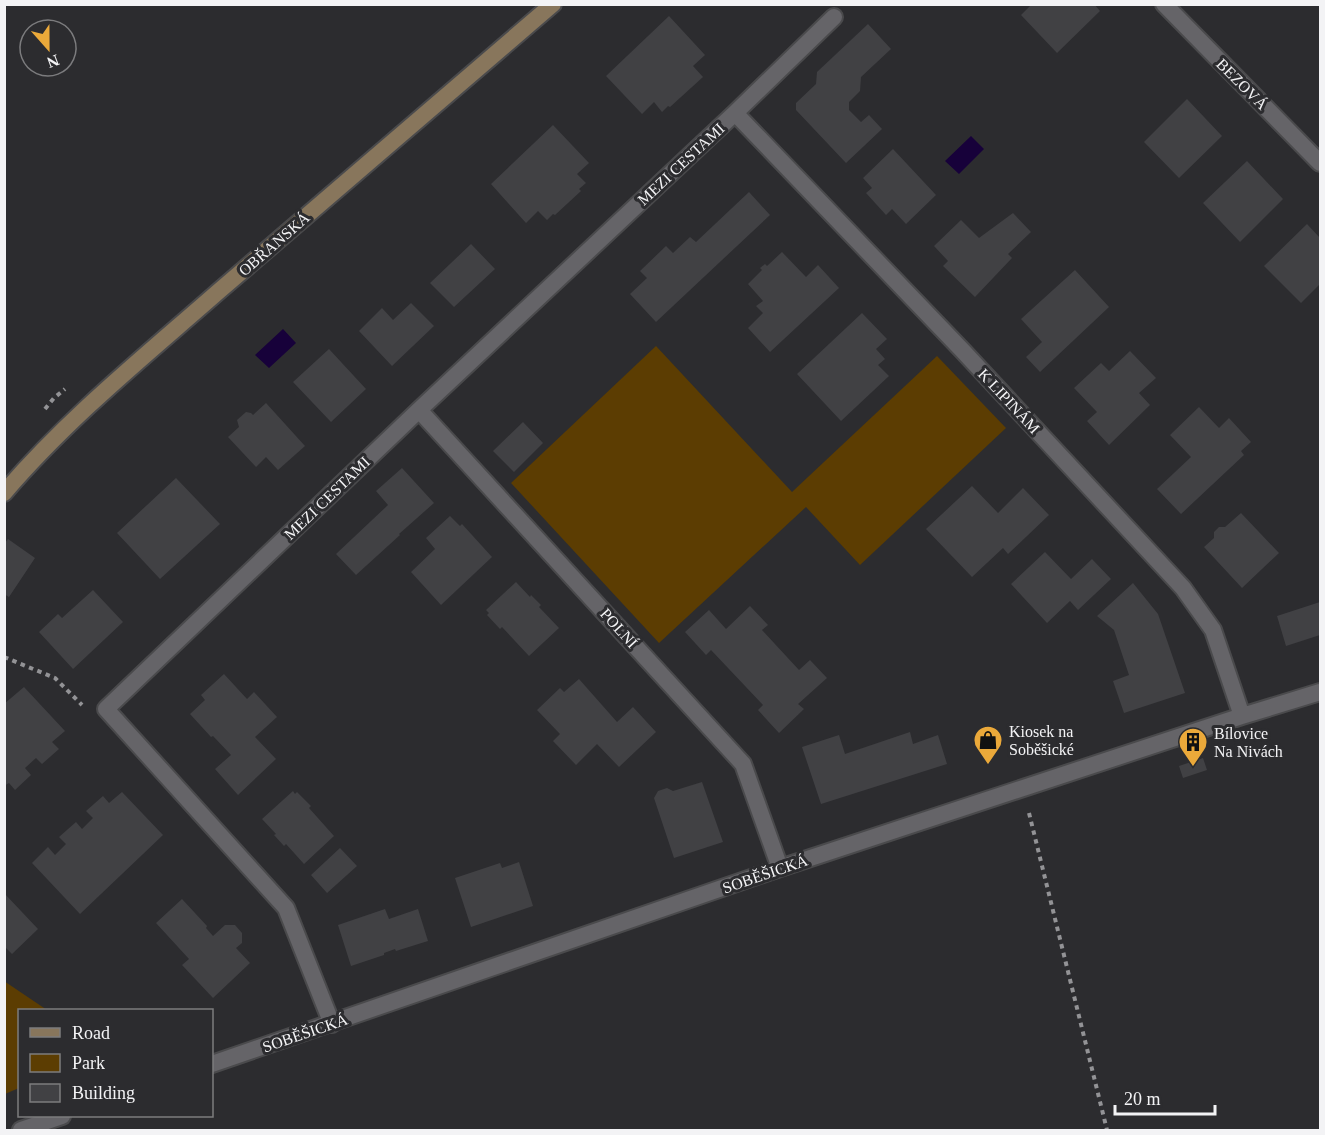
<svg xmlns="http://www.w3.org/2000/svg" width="1325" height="1135" font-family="Georgia,serif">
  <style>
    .green { fill: #5c3d02 }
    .water { fill: #17013a }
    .building { fill: #414144 }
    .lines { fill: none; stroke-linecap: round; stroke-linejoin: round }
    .minor-casing { stroke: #4a4a4c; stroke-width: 20 }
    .secondary-casing { stroke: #4a4a4c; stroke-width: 20 }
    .path { stroke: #939396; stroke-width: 4; stroke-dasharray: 4.5 4.5; stroke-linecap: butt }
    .minor { stroke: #656468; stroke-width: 16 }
    .secondary { stroke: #88765c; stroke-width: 16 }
    .labels { text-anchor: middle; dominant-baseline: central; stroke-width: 6; stroke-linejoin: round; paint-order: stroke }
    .street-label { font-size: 16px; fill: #f3f3f5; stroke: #2c2c2f }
    .poi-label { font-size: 16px; fill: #f3f3f5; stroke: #2c2c2f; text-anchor: start }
  </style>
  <rect width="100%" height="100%" fill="#2c2c2f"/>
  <path class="green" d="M656 346 792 492 937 356 1006 428 860 565 806 507 659 643 511 483Z
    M4 981 47 1010H20L19 1088 5 1094Z"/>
  <path class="water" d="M971 136 984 149 959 174 945 161Z
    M283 329 296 343 269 368 255 355Z"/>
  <path class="building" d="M1032 4H1094L1100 11 1057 53 1021 15Z
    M669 16 705 55 693 66 703 77 670 107 668 106 662 112 654 102 642 114 606 76Z
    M868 24 891 49 861 77 860 91 849 102V110L861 122 869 115 882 129 846 163 796 110V103L816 84 817 72Z
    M1187 99 1222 136 1179 178 1144 142Z
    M553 125 589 163 577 174 586 183 579 189 581 191 555 215 553 214 547 220 538 211 526 223 491 184Z
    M893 149 936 195 906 224 892 209 886 215 866 193 872 188 863 178Z
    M1247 161 1283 199 1240 242 1203 203Z
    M749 192 770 215 656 322 630 294 647 278 640 271 666 246 673 253 690 237 696 242Z
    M1013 213 1031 232 1008 254 1012 258 975 297 943 266 948 261 934 246 961 220 979 238Z
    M1307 224 1320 238V284L1301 303 1264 266Z
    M471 244 495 269 454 307 430 283Z
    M782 252 806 277 818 265 839 288 770 352 748 328 763 313 756 306 763 301 748 284 762 270 760 268 765 264 767 266Z
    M1075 270 1109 307 1040 372 1026 357 1042 342 1021 319Z
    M411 303 434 326 392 366 359 331 382 308 393 320Z
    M862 313 887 339 876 349 885 359 878 365 889 376 841 421 797 374Z
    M329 349 366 389 331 422 293 382Z
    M1130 351 1156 378 1139 393 1150 405 1109 445 1087 421 1097 412 1074 388 1101 363 1109 371Z
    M266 403 305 446 278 470 266 457 256 467 228 437 239 427 237 420 246 412 251 413 253 415Z
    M1199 407 1219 428 1229 418 1251 442 1241 451 1244 455 1181 514 1157 489 1191 457 1170 435Z
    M523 422 543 443 514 472 493 451Z
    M402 468 434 503 399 534 400 535 356 575 336 554 388 505 376 491Z
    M176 478 220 524 160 579 117 533Z
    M972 486 998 513 1023 488 1049 515 1008 554 1003 548 972 577 926 529Z
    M1241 513 1279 553 1242 588 1204 547 1214 538V532L1219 527H1225Z
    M450 516 460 526 462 524 492 557 441 605 411 572 435 549 426 538Z
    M8 539 35 558 9 597 4 594V544Z
    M1045 552 1071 579 1092 559 1111 579 1078 610 1070 601 1047 623 1011 584Z
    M516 582 530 597 531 595 541 605 539 607 559 628 529 656 502 627 500 629 487 615 489 613 486 610Z
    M1133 583 1158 614 1185 693 1124 713 1113 681 1129 675 1114 630 1097 616Z
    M93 590 123 622 73 669 39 632 58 614 62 618Z
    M1320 602V635L1286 646 1277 616Z
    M750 606 768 625 762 630 799 670 810 660 827 678 798 704 804 709 779 733 758 710 763 705 711 650 706 655 685 632 709 610 726 629Z
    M224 674 247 699 254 692 277 717 255 737 276 759 238 795 215 769 231 755 213 736 211 737 190 714 205 700 201 695Z
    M579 679 617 722 633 707 656 732 619 767 597 744 576 765 553 741 560 734 537 710 560 688 564 692Z
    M24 687 65 731 52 742 59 749 42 764 36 758 25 768 31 775 15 790 9 783 4 786V704Z
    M910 732 913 744 938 735 947 764 821 804 802 747 839 735 845 754Z
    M1203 758 1207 770 1183 778 1179 766Z
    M702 782 723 842 674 858 654 798 658 791 667 788 673 791Z
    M293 791 295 794 297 792 311 806 309 808 334 836 304 864 286 844 284 846 274 835 276 834 262 819Z
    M122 792 163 835 80 914 32 863 48 847 55 855 66 844 59 837 76 822 82 829 93 818 86 811 103 796 109 803Z
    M340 848 357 866 327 893 311 875Z
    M519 862 533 906 471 927 455 878 500 863 502 868Z
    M4 893 38 929 12 954 4 946Z
    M182 899 207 926 206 928 213 936 225 925H235L242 933V943L236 948 250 963 213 998 182 965 189 959 156 923Z
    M385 909 389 919 418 909 428 941 396 951 395 949 384 953V955L351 966 338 925Z"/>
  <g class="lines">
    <g class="minor-casing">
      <path id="minor" d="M1164 4 1320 163
        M735 113 962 350 1183 588 1213 630 1242 716
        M419 410 743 764 780 868
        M332 1024 286 908 106 709 419 410 735 113 834 17
        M212 1064 780 868 1242 716 1320 692
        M21 1130 62 1116"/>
    </g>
    <g class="secondary-casing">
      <path id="secondary" d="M4 493C68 418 145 356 219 291 330 195 442 100 553 4"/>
    </g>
    <path class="path" d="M45 409 54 398 65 389
      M4 657 55 678 82 705
      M1029 813 1107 1130"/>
    <use href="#minor" class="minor"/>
    <use href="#secondary" class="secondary"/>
  </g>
  <defs>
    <g id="shop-pin" transform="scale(1.5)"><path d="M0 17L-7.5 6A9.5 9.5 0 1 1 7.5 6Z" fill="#eba93a" stroke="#2c2c2f"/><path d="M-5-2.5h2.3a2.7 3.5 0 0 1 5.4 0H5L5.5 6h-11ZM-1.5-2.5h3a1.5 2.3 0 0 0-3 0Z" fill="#111"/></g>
    <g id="building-pin" transform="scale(1.5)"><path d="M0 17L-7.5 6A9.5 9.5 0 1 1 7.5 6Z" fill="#eba93a" stroke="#2c2c2f"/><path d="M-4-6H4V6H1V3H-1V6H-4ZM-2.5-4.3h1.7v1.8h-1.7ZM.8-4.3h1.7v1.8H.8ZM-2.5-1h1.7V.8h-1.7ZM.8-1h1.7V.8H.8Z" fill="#111"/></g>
  </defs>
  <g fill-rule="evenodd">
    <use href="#shop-pin" x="988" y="740"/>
    <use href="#building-pin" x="1193" y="742"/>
  </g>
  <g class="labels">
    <g class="street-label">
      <text transform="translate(1242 84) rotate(45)">BEZOVÁ</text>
      <text transform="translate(681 164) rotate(-43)">MEZI CESTAMI</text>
      <text transform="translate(274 244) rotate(-41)">OBŘANSKÁ</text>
      <text transform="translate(1009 401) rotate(47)">K LIPINÁM</text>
      <text transform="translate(327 498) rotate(-44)">MEZI CESTAMI</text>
      <text transform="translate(619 628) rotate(48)">POLNÍ</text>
      <text transform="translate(765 874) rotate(-19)">SOBĚŠICKÁ</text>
      <text transform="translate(305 1033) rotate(-19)">SOBĚŠICKÁ</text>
    </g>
    <g class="poi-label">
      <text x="1009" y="731">Kiosek na<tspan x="1009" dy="18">Soběšické</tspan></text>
      <text x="1214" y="733">Bílovice<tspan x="1214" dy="18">Na Nivách</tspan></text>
    </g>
  </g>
  <rect width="1325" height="1135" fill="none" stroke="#f3f3f5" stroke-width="12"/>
  <rect x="18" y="1009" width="195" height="108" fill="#2c2c2f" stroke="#7c7c7e" stroke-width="1.5"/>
  <rect x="30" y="1028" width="30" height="9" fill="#88765c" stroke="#7c7c7e" stroke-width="1.5"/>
  <text x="72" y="1039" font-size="18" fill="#f3f3f5">Road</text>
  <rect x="30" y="1054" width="30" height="18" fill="#5c3d02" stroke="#7c7c7e" stroke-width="1.5"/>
  <text x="72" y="1069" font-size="18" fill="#f3f3f5">Park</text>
  <rect x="30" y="1084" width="30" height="18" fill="#414144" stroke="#7c7c7e" stroke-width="1.5"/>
  <text x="72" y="1099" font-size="18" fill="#f3f3f5">Building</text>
  <g transform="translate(48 48) rotate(159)"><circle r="28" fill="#2c2c2f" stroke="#7c7c7e" stroke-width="1.5"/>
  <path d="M0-4.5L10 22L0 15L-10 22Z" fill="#eba93a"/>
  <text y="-9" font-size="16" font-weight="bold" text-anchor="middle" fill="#f3f3f5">N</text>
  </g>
  <path d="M1115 1105v9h100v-9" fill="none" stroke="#f3f3f5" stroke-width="3"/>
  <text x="1124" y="1105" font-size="18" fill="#f3f3f5" stroke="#2c2c2f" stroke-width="4.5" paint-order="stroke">20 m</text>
</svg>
